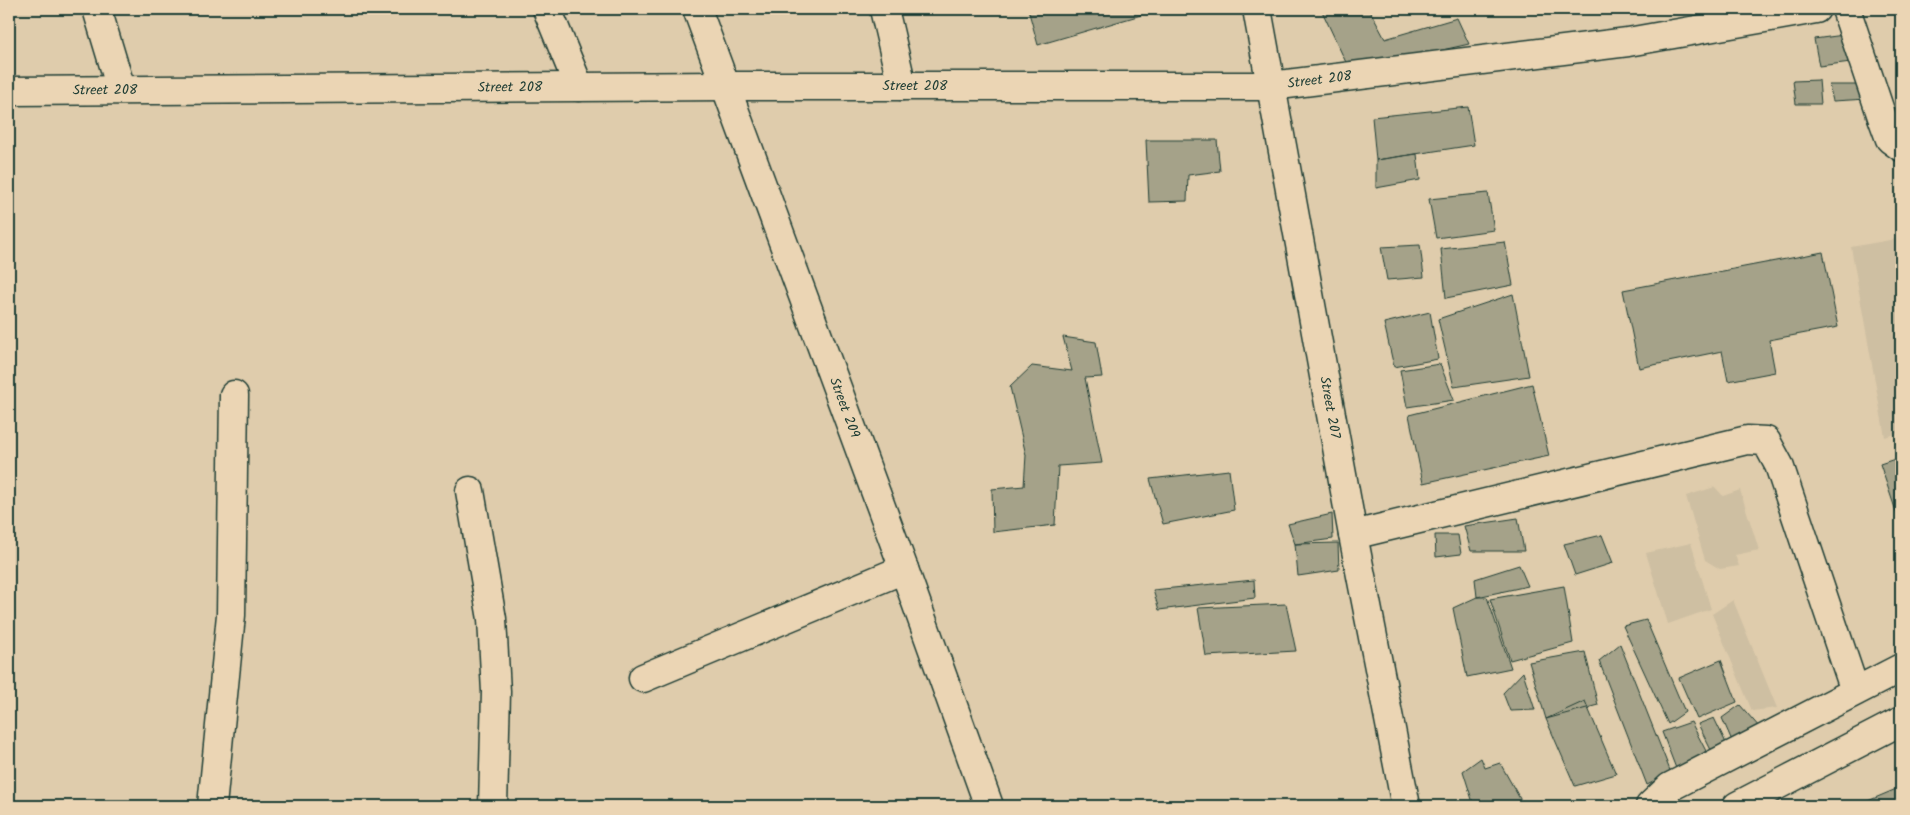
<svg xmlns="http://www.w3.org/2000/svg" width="1910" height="815" font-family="Kalam,sans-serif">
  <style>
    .built { fill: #cebfa2 }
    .building { fill: #a5a289; stroke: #1f3d34 }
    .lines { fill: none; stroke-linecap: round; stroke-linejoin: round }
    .minor-casing { stroke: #1f3d34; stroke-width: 31 }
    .major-casing { stroke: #1f3d34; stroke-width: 31 }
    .minor { stroke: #ebd5b4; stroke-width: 28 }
    .major { stroke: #ebd5b4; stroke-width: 28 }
    .labels { text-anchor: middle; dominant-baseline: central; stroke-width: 5; stroke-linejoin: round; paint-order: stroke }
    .street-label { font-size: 14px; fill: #1f3d34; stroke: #ebd5b4 }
  </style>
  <rect width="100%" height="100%" fill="#dfccac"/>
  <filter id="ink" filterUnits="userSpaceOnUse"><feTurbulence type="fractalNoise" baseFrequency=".02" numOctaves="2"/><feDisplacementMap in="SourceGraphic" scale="10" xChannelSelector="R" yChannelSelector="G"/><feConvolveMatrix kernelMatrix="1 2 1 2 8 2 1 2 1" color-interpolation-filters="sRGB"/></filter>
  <g filter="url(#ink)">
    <path class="built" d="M1901 238V432L1885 437 1851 247Z
      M1715 487 1723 496 1740 490 1759 550 1735 555 1739 566 1720 569 1705 560 1686 496Z
      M1691 543 1711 609 1668 624 1646 553Z
      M1733 600 1777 708 1752 711 1712 614Z"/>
    <path class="building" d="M1028 9H1140L1141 15 1038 45Z
      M1321 9H1369L1385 39 1457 18 1469 44 1350 71Z
      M1844 35 1859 61 1819 66 1814 39Z
      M1819 80 1821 104H1796L1793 81Z
      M1829 85H1863L1867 99 1833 101Z
      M1468 107 1474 145 1376 160 1372 117Z
      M1146 140H1217L1220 171 1188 175 1187 201 1149 202Z
      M1417 154 1420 180 1376 188V160Z
      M1488 193 1494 230 1436 238 1429 199Z
      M1505 242 1513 285 1446 298 1441 249Z
      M1420 245 1424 277 1387 280 1381 247Z
      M1823 252 1838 327 1769 340 1775 372 1728 381 1722 351 1639 368 1623 290Z
      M1513 294 1529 376 1454 387 1438 319Z
      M1430 312 1438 359 1394 367 1384 323Z
      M1063 337 1096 342 1102 377 1085 378 1102 463 1058 466 1055 525 993 532 992 489 1024 486 1026 455 1010 387 1032 366 1072 371Z
      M1440 364 1454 400 1407 407 1400 370Z
      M1532 384 1549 456 1423 483 1409 415Z
      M1901 457V526L1880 464Z
      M1229 470 1234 510 1163 524 1150 479Z
      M1332 514 1333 539 1295 544 1288 524Z
      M1518 518 1524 551H1471L1464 526Z
      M1435 535H1458L1461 554 1436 557Z
      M1602 535 1613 563 1575 575 1564 544Z
      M1338 543 1339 570 1298 576 1295 544Z
      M1519 565 1528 586 1477 597 1475 579Z
      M1254 580 1255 598 1159 610 1153 590Z
      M1564 586 1573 643 1510 660 1490 599Z
      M1477 597H1487L1511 668 1467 677 1453 608Z
      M1286 604 1296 651 1206 656 1198 608Z
      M1646 620 1685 712 1668 724 1623 626Z
      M1620 644 1671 773 1647 785 1599 661Z
      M1585 652 1598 705 1546 719 1529 662Z
      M1721 660 1737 702 1697 719 1679 678Z
      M1523 672 1535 710 1510 711 1503 693Z
      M1585 701 1616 774 1575 786 1546 719Z
      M1740 705 1760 728 1733 743 1722 718Z
      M1714 718 1726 743 1713 754 1698 724Z
      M1691 722 1706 751 1677 771 1662 732Z
      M1481 758 1485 768 1500 763 1524 806H1474L1463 771Z
      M1901 787V806H1856Z"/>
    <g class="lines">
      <g class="minor-casing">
        <g id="minor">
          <path d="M97 9 121 89"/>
          <path d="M547 9 579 87"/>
          <path id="s1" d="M697 9 904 569 989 806"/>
          <path d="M884 9 902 86"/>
          <path id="s2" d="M1257 9 1353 535 1406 806"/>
          <path d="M1846 9 1882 117 1890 139 1901 147"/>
          <path id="s3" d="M9 91 726 86H1271L1628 42 1816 9"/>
          <path d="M470 491 492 619 496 692 493 806"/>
          <path d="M1353 535 1747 440 1766 441 1779 465 1855 691"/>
          <path d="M643 678 904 569"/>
          <path d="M212 806 231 615 234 395"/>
        </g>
      </g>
      <g class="major-casing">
        <path id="major" d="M1650 806 1670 787 1901 668
          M1737 806 1901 721"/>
      </g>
      <use href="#minor" class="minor"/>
      <use href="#major" class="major"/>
    </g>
  </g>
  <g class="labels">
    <g class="street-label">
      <text stroke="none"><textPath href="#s3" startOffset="1311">Street 208</textPath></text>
      <text stroke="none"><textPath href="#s3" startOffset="906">Street 208</textPath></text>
      <text stroke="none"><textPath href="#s3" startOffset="501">Street 208</textPath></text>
      <text stroke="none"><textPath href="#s3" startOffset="96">Street 208</textPath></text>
      <text stroke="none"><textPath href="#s1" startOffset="425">Street 209</textPath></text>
      <text stroke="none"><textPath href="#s2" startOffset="405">Street 207</textPath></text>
    </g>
  </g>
  <rect width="1910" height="815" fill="none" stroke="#ebd5b4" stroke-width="30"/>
  <rect x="15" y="15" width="1880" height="785" fill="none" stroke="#1f3d34" stroke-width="2" filter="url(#ink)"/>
</svg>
